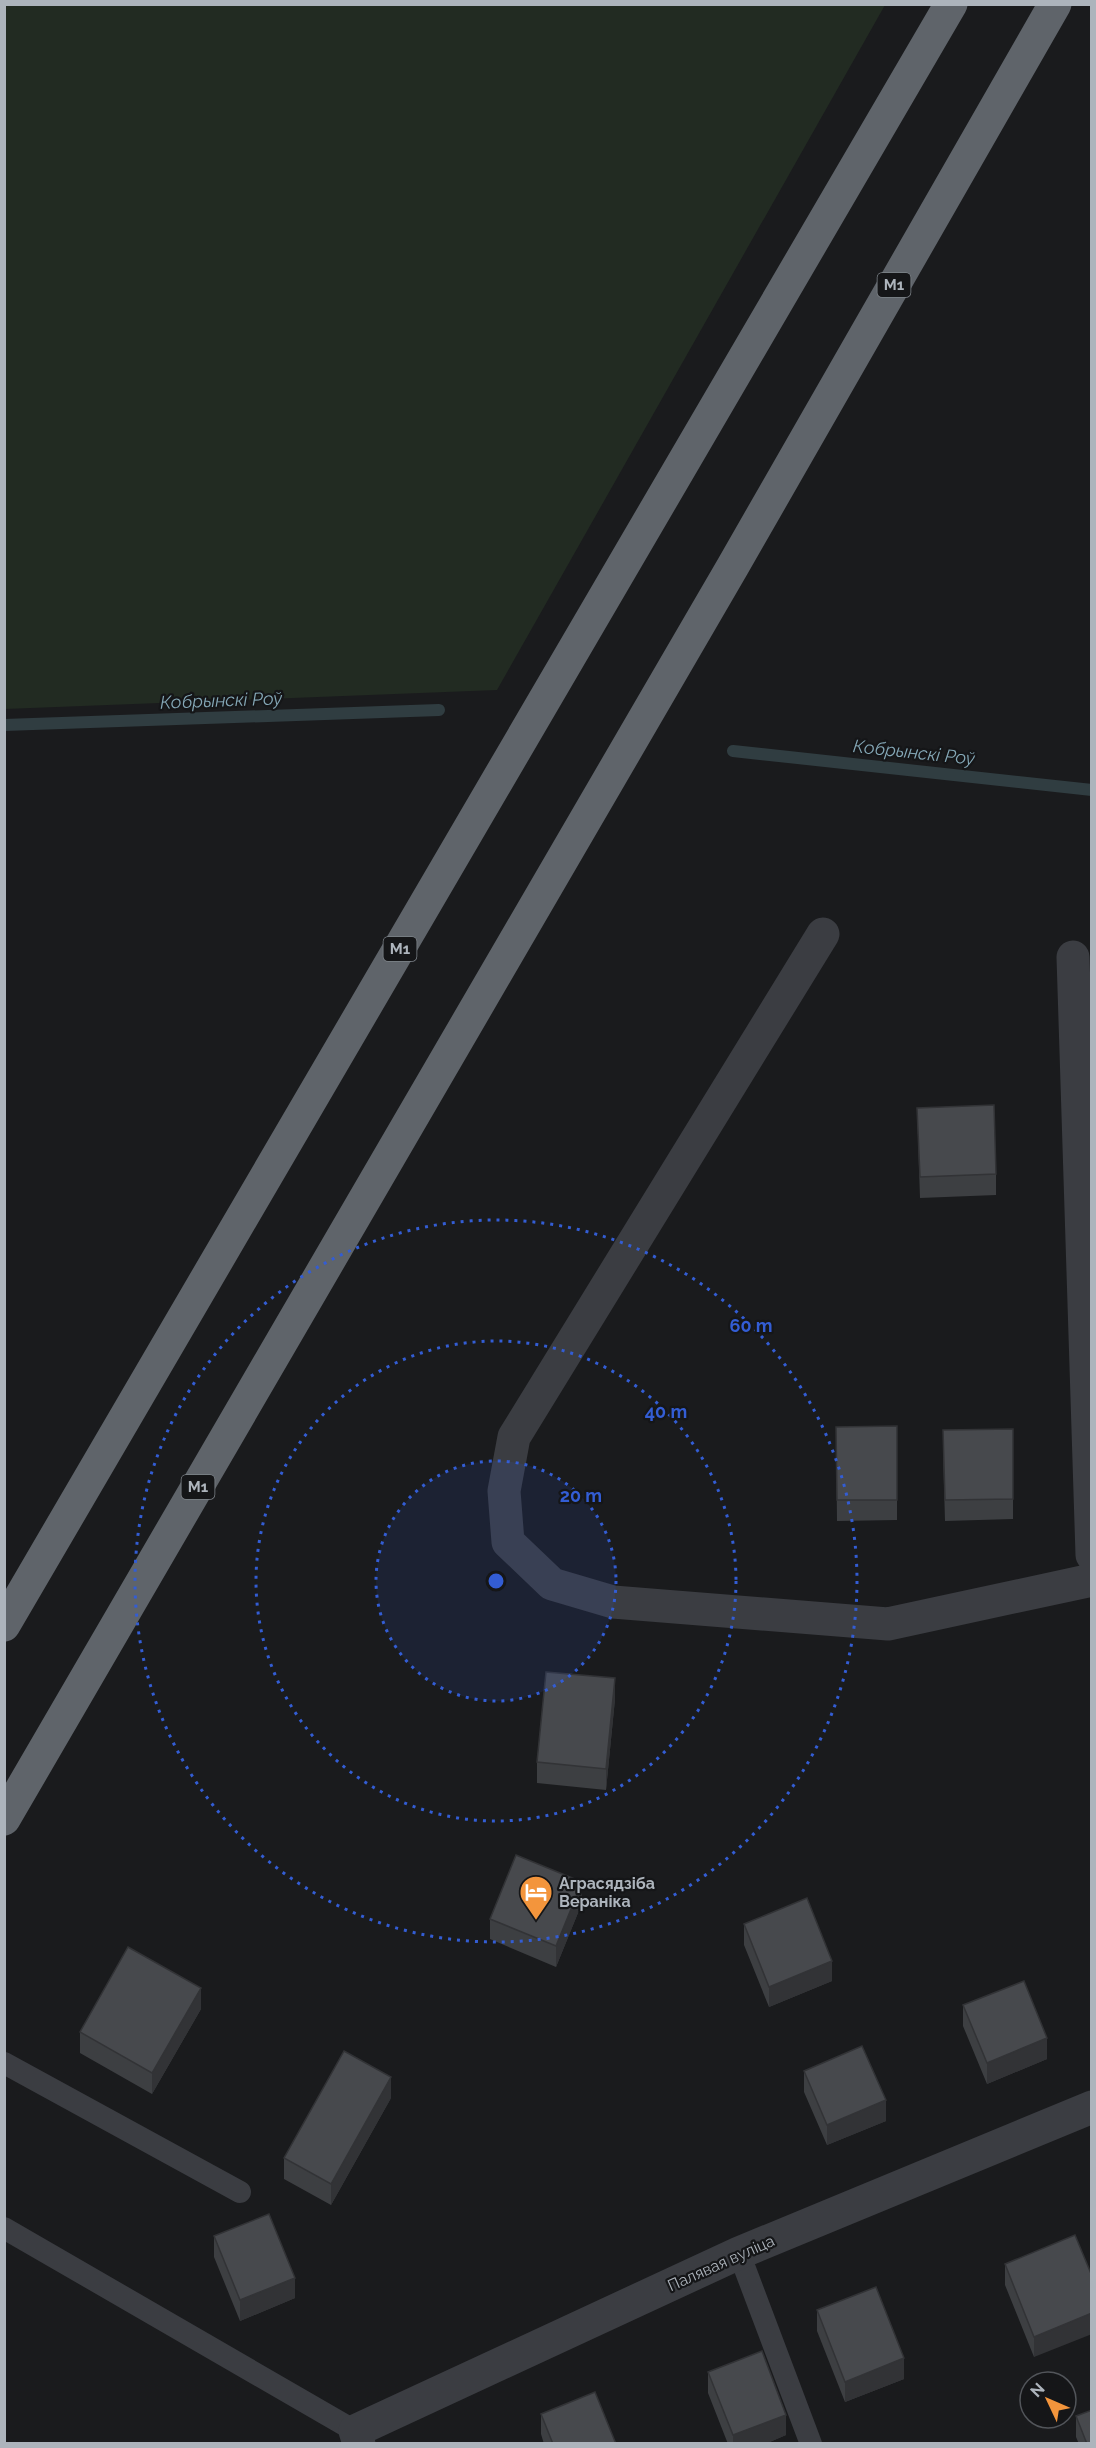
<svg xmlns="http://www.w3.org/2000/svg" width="1096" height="2448" font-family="Raleway,sans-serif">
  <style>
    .green { fill: #222b22 }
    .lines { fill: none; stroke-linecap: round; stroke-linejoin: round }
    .stream { stroke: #303d41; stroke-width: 12 }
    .service { stroke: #3b3d42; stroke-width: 22 }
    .minor { stroke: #3b3d42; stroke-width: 33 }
    .trunk { stroke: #5f646a; stroke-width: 33 }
    .wall { fill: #3d3f42 }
    .shaded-wall { fill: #323336 }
    .building { fill: #47494d; stroke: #323336; stroke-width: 1.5 }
    .ring { fill: none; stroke: #335dd4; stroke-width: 3; stroke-dasharray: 3 6 }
    .labels { text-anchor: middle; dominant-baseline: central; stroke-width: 4.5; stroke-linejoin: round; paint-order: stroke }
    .shield { fill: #151618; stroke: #7f858b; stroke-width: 1.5 }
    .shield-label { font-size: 15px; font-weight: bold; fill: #adb4bc }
    .poi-label { font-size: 16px; font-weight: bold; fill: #adb4bc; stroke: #151618; text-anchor: start }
    .street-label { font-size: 16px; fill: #adb4bc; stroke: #151618 }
    .water-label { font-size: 18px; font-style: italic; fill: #85a8b7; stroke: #151618 }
    .centre { fill: #335dd4; stroke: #151618; stroke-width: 3 }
    .ring-label { font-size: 18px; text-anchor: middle; font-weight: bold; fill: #335dd4; stroke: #151618; stroke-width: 4.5; stroke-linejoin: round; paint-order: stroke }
  </style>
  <rect width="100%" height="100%" fill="#1a1b1d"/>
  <path class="green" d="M4 5 5 4 885 5 497 690 5 709Z"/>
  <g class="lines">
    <path class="stream" d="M4 725 439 710
      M733 751 1092 790"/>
    <path class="service" d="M4 2063 240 2192
      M4 2228 355 2431
      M739 2253 811 2444"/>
    <path class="minor" d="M823 934 514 1437 504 1491 508 1542 552 1584 613 1602 888 1624 1092 1580
      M1073 957 1092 1555
      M359 2444 355 2431 739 2253 1092 2107"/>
    <path class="trunk" d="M4 1625 951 4
      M4 1819 733 566 1055 4"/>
  </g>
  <path class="wall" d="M917 1108 996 1174V1195L920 1198Z
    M897 1426V1520L837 1521 836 1427Z
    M943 1451 1013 1499V1519L945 1521Z
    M615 1699 606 1790 537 1783V1762Z
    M582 1903 556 1967 490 1939V1919Z
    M744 1924 832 1981 769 2007 744 1945Z
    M963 2005 1047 2059 987 2084 963 2026Z
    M201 2009 152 2094 80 2053V2032Z
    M804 2071 886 2121 827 2145 804 2092Z
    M391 2098 331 2205 284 2179V2158Z
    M214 2236 295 2298 240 2321 214 2257Z
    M1005 2264 1092 2276 1034 2357 1005 2285Z
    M817 2310 904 2379 845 2402 817 2331Z
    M708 2372 786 2435 765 2444H728L708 2393Z
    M541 2414 616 2444H544L541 2434Z
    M1076 2416 1092 2444H1079L1076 2437Z"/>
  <path class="shaded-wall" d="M615 1678V1699L606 1790V1769Z
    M582 1882V1903L556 1967V1946Z
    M832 1961V1981L769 2007V1987Z
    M201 1988V2009L152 2094V2073Z
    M1047 2038V2059L987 2084V2063Z
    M391 2077V2098L331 2205V2184Z
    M886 2100V2121L827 2145V2125Z
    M295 2278V2298L240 2321V2300Z
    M1092 2313V2334L1034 2357V2337Z
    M904 2358V2379L845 2402V2382Z
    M786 2415V2435L765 2444H733V2435Z"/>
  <path class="building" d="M994 1105 996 1174 920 1177 917 1108Z
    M897 1426V1500H837L836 1427Z
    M1013 1429V1499L945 1500 943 1430Z
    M546 1672 615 1678 606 1769 537 1762Z
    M516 1855 582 1882 556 1946 490 1919Z
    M807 1898 832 1961 769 1987 744 1924Z
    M128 1947 201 1988 152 2073 80 2032Z
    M1024 1981 1047 2038 987 2063 963 2005Z
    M862 2046 886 2100 827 2125 804 2071Z
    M344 2051 391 2077 331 2184 284 2158Z
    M269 2214 295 2278 240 2300 214 2236Z
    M1075 2235 1092 2276V2313L1034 2337 1005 2264Z
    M876 2287 904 2358 845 2382 817 2310Z
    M762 2351 786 2415 733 2435 708 2372Z
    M595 2392 616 2444H553L541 2414Z
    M1092 2410V2444H1087L1076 2416Z"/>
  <circle cx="496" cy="1581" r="120" fill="#335dd4" fill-opacity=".12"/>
  <g class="ring">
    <circle cx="496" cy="1581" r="120"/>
    <circle cx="496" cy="1581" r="240"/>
    <circle cx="496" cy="1581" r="361"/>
  </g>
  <defs>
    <g id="hotel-pin" transform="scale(1.725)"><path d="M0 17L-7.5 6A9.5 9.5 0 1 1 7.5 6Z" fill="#f3953c" stroke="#151618"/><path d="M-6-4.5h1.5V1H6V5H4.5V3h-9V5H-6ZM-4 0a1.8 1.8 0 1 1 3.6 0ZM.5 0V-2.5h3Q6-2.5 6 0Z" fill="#fff"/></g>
  </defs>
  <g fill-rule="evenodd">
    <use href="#hotel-pin" x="536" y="1892"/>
  </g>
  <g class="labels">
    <g class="shield">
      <rect x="877.5" y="273" width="33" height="24" rx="4.5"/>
      <rect x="383.5" y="937" width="33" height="24" rx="4.5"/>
      <rect x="181.5" y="1475" width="33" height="24" rx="4.5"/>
    </g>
    <g class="shield-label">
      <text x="894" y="285">М1</text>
      <text x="400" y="949">М1</text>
      <text x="198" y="1487">М1</text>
    </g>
    <g class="poi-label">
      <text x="559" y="1883">Аграсядзіба<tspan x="559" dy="18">Вераніка</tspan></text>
    </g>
    <g class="street-label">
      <text transform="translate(721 2263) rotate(-24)">Палявая вуліца</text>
    </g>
    <g class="water-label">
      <text transform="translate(221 700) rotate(-2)">Кобрынскі Роў</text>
      <text transform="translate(914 752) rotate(6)">Кобрынскі Роў</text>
    </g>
  </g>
  <circle cx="496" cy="1581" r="9" class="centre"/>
  <g class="ring-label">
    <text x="751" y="1332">60 m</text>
    <text x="666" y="1418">40 m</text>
    <text x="581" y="1502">20 m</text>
  </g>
  <rect width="1096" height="2448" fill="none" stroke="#adb4bc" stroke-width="12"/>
  <g transform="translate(1048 2400) rotate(314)"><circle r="28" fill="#151618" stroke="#52555a" stroke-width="1.5"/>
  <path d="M0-4.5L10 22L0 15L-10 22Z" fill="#f3953c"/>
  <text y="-9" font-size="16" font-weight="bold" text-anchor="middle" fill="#adb4bc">N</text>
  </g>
</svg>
